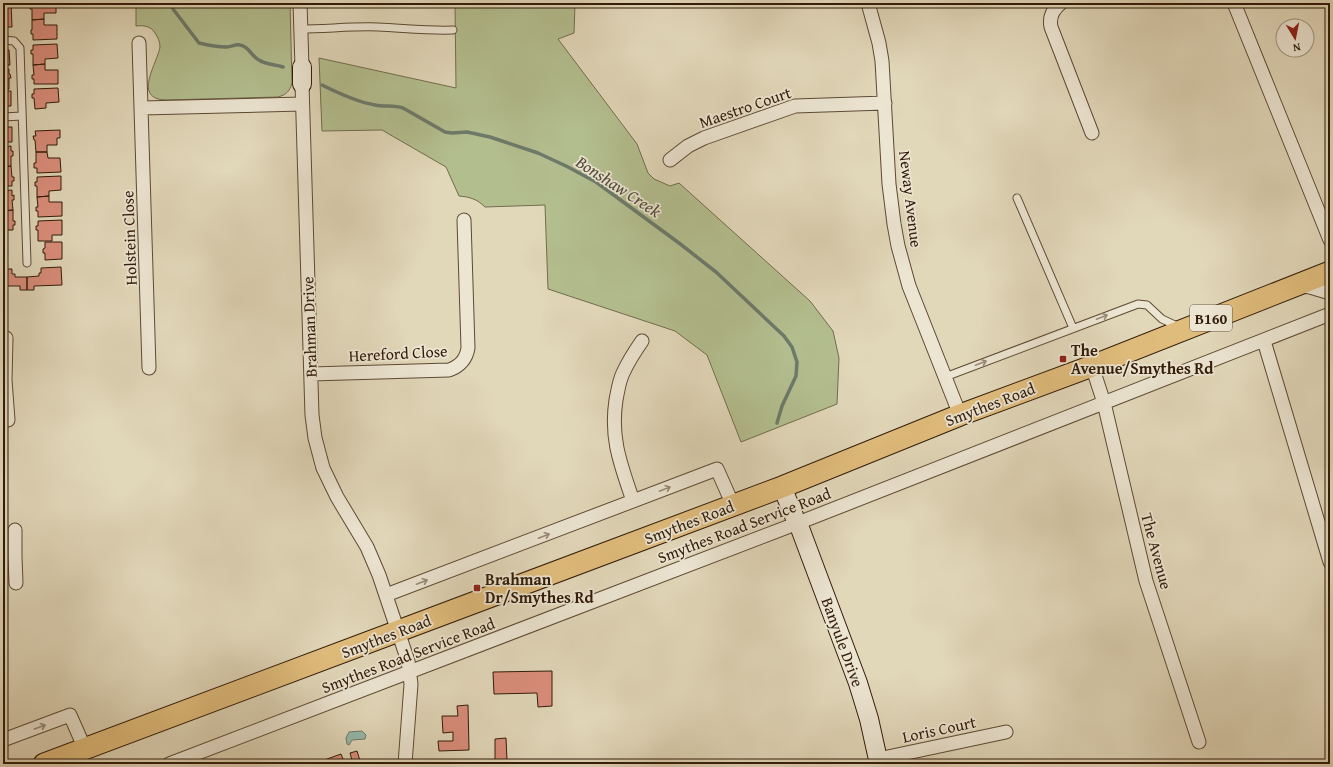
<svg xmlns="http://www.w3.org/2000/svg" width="1333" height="767" font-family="'Gentium Book Plus',serif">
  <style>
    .green { fill: #b3be8f; stroke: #726c4c }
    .water { fill: #95baac; stroke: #6d7a6a }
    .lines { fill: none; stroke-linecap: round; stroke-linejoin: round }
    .stream { stroke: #6d7a6a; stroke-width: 3.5 }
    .building { fill: #db8e7c; stroke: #311b08 }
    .lane-casing { stroke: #5d4a34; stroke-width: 9 }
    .street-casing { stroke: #5d4a34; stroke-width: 15 }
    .secondary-casing { stroke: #311b08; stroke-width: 20 }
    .primary-casing { stroke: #311b08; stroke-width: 23 }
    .lane { stroke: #ece5d2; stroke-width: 7 }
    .street { stroke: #ece5d2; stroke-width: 13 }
    .secondary { stroke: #ece5d2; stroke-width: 18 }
    .primary { stroke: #e0bc7c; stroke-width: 21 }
    .oneway { stroke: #988a77 }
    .poi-dot { fill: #8f2418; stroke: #ece5d2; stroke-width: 1.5 }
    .labels { text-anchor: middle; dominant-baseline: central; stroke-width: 3.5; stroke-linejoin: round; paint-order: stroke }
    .shield { fill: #ece5d2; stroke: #695845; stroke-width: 1 }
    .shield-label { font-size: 15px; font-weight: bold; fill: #311b08 }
    .street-label { font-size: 16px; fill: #311b08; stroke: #ece5d2 }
    .poi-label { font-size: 16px; font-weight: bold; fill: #311b08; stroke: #ece5d2; text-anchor: start }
    .water-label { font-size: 17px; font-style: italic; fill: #4f4b39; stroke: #ece5d2 }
  </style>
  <rect width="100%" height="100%" fill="#e1d7b9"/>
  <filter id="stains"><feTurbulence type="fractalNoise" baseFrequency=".005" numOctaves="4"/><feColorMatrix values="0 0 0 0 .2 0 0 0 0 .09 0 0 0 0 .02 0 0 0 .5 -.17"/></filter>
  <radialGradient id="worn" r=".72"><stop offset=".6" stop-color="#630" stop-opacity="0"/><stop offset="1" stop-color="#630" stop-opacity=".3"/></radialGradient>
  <path class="green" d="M136 3H290L292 83C290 91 286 95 278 97L166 100C132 99 157 64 160 47 160 42 158 37 155 33 151 26 143 25 136 26Z
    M455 3H575L574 33 558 39 637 144 648 173 654 179 670 186 679 183 810 301 833 331 839 358 837 404 741 442 707 355 675 331 548 289 545 205 485 207C477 199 470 197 459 196L446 167 382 130 322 131 319 58 456 88Z"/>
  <path class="water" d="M362 731 366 735 365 739 352 740 349 745 347 744 346 738 349 732Z"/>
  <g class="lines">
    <path class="stream" d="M171 3 173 9 199 43C207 45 219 47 227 47 231 47 236 44 240 45 250 47 251 56 259 60 266 65 275 64 283 67
      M322 85C338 93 357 102 375 105 385 107 394 105 403 108L445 132 452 133 467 132 490 137 538 153 566 166 596 182 679 243 716 272 784 336 792 347 797 362 796 376 782 406 777 423"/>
  </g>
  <path class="building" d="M3 3H11L12 27H7V29H3Z
    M32 3H56V13H44V19L32 20V9H30V5H32Z
    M44 19V25H57V39L33 40V34H31V30H32V20Z
    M57 44 58 58 45 59V64L33 65V54H31V50H33V45Z
    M3 50H9L10 65H3Z
    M45 64V70H58V84H34V79H32V75H34L33 65Z
    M3 69H9V74H10L11 78H9V89H3Z
    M58 88 59 102 46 103V108L35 109 34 98H32V94H34V89Z
    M3 91H11V106H3Z
    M3 127H12V142H3Z
    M60 130V138H57V145H47V152H36L35 140H34L33 136H36L35 131Z
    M11 146V151H13V156H11V166L3 167V147Z
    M36 152H47L48 158H60L61 172 37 173V168H34V163H36Z
    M11 166 12 177H14V181H12V186H3V167Z
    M61 176V190L49 191V196L37 197V186H35V182H37V177Z
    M12 190V196L14 195V200H12L13 210 3 211V191Z
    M49 196V202H62V216L38 217V211H36V207H38L37 197Z
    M13 210V221H15V225H13V230H3V211Z
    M62 220V235H52V241H38V230H36V226H38V221Z
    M45 242H62V259L45 260V253H43V249L45 248Z
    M61 267 62 285 34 286V290H27V277L39 276V273H41V268Z
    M3 269H12V274H15V277H27V290H20V286H3Z
    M552 671V706L538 707 537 693 494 694 493 672Z
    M468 705 469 750 439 751 438 741H453V732L443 733 442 716H458L457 706Z
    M506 738 507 761H495V739Z
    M357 751 361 764H353L350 753Z
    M341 754 345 764H313Z
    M237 762 264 764H237Z"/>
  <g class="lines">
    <g class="lane-casing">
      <path id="lane" d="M301 29C326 29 353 26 378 27 403 28 428 31 453 30
        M3 40 14 41 20 48 27 263
        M3 117 22 116
        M1017 198 1073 328
        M945 377 1138 304 1147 305 1162 319 1179 327"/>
    </g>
    <g class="street-casing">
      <path id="street" d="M300 3 302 67
        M868 3 879 43 882 61 889 184 894 224 898 246 909 286 960 415
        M1061 3C1053 9 1049 17 1051 27L1092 133
        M1234 3 1330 240
        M139 43 149 368
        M302 84 312 415 315 438 323 468 337 497 367 547 379 575 408 661 411 684 405 764
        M142 108 302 104
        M670 160 688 146 704 138 795 106 885 103
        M1301 286 1310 287 1330 293
        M6 338 5 380 8 420
        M1264 341 1330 562
        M1092 366 1104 403 1146 581 1199 742
        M311 374 449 370C460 366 466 360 468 348L464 220
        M633 501C621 465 610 439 616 400 618 390 619 381 623 373 628 362 635 351 642 341
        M15 530V557L16 583
        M386 595 717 469 733 505
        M3 740 70 715 85 749
        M878 759 1006 732
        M169 764 798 523 1330 314"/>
    </g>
    <g class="secondary-casing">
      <path id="secondary" d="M302 67V84
        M782 487 797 523
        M798 523 858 683 869 719 879 764"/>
    </g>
    <g class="primary-casing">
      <path id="primary" d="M44 764 782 487 960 415 1092 366 1330 272"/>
    </g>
    <use href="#lane" class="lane"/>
    <use href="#street" class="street"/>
    <use href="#secondary" class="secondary"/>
    <use href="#primary" class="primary"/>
  </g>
  <defs><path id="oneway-shaft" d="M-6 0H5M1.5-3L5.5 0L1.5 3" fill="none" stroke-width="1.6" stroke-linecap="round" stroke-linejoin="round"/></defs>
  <g class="oneway">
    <use href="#oneway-shaft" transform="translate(1102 317) rotate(-21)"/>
    <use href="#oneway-shaft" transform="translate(981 363) rotate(-21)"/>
    <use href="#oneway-shaft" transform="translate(665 489) rotate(-22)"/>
    <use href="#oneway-shaft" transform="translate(544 536) rotate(-21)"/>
    <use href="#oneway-shaft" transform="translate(422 582) rotate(-21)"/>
    <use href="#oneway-shaft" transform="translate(40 727) rotate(-20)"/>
  </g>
  <g class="poi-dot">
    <rect x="1059" y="355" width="8" height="8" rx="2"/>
    <rect x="473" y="584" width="8" height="8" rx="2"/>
  </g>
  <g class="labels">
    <rect class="shield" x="1190" y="305" width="42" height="26" rx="3"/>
    <g class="shield-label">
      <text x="1211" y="318">B160</text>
    </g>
    <g class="street-label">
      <text transform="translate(745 107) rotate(-19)">Maestro Court</text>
      <text transform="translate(911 199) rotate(83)">Neway Avenue</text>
      <text transform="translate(129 238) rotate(-92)">Holstein Close</text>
      <text transform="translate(309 327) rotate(-92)">Brahman Drive</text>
      <text transform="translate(398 353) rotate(-3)">Hereford Close</text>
      <text transform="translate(990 404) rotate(-21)">Smythes Road</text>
      <text transform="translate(689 522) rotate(-21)">Smythes Road</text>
      <text transform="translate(744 525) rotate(-21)">Smythes Road Service Road</text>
      <text transform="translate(1157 551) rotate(75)">The Avenue</text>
      <text transform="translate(386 636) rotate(-21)">Smythes Road</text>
      <text transform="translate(843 642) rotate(70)">Banyule Drive</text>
      <text transform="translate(408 655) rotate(-21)">Smythes Road Service Road</text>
      <text transform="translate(939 729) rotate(-12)">Loris Court</text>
    </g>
    <g class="poi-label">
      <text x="1071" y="350">The<tspan x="1071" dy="18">Avenue/Smythes Rd</tspan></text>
      <text x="485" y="579">Brahman<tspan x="485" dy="18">Dr/Smythes Rd</tspan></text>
    </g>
    <g class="water-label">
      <text transform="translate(619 186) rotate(33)">Bonshaw Creek</text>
    </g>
  </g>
  <rect width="1333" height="767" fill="none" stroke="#e1d7b9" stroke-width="16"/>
  <rect x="4" y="4" width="1325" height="759" fill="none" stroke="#311b08" stroke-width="2"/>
  <rect x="8" y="8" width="1317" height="751" fill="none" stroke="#311b08"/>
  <g transform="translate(1295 38) rotate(170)"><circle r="19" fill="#ece5d2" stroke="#a19481"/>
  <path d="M0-3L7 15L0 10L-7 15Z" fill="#8f2418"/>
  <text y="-6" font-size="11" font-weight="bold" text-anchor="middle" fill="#311b08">N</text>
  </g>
  <rect width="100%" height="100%" filter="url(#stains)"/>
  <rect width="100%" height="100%" fill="url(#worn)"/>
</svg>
